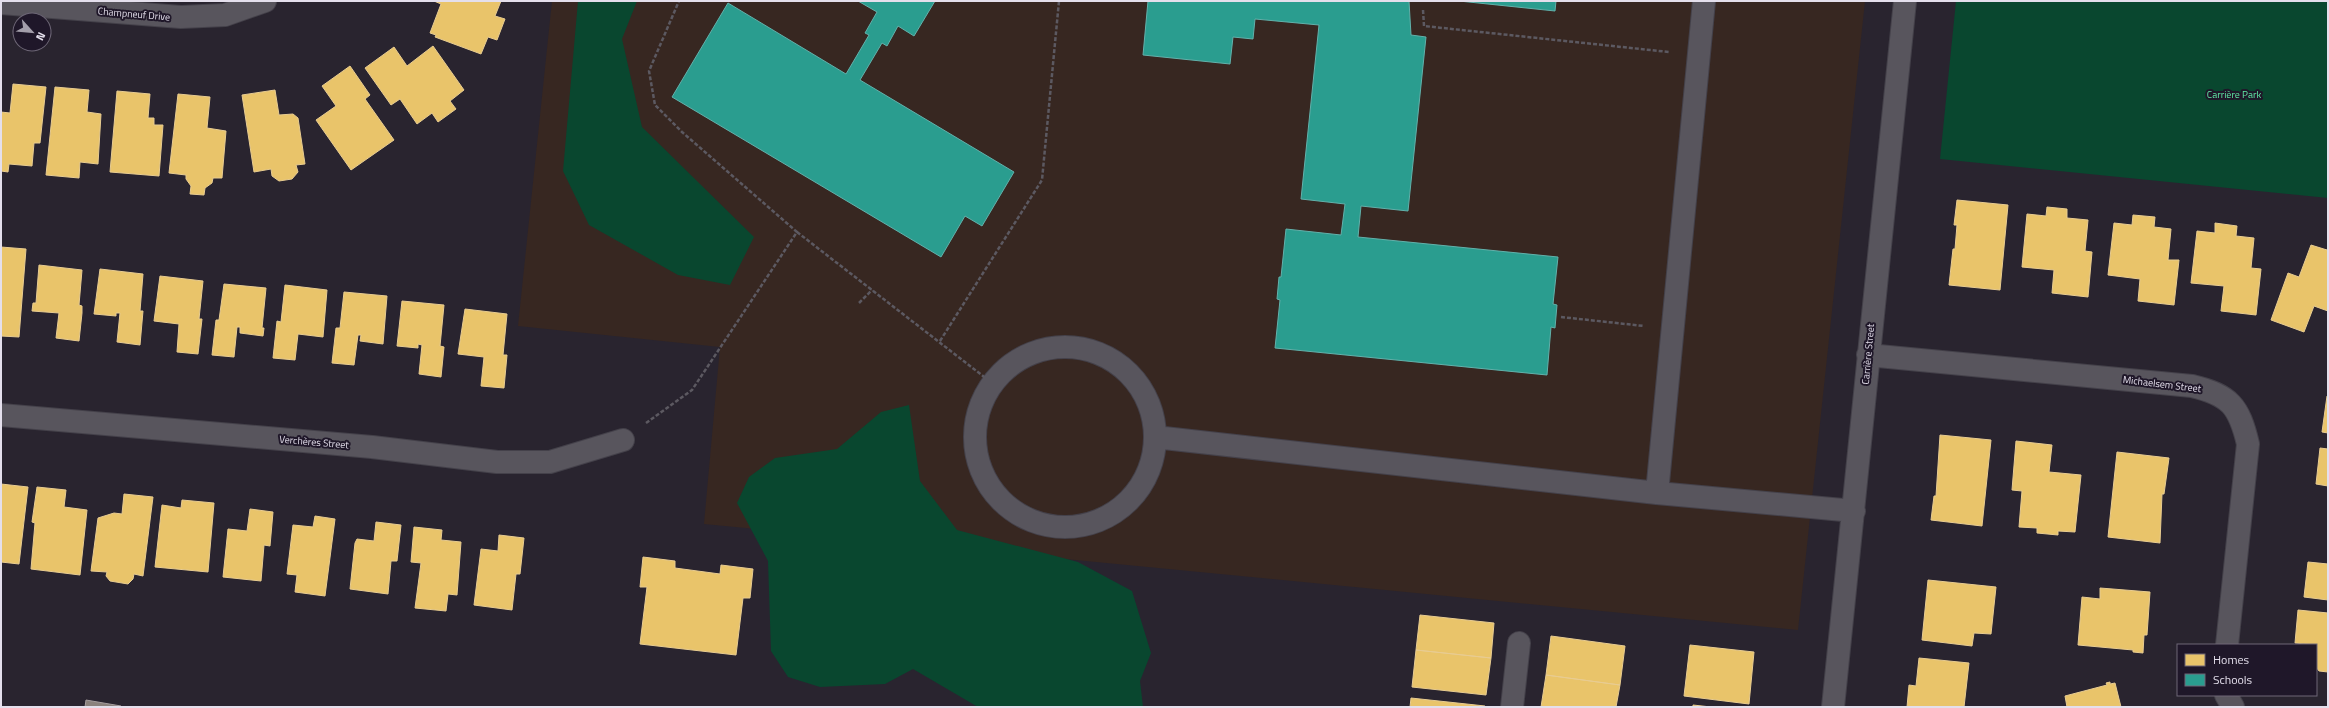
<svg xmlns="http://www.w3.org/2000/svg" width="2329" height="708" font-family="'Titillium Web',sans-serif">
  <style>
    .education { fill: #372721 }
    .green { fill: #09472f }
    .homes { fill: #e9c46a; stroke: #e8cc91 }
    .schools { fill: #2a9d8f; stroke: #62b1ab }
    .industry { fill: #8a817c; stroke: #a59d9e }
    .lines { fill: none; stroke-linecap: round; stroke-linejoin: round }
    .minor-casing { stroke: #44414a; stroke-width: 24 }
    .path { stroke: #5c5961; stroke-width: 2.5; stroke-dasharray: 4 2; stroke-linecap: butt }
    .minor { stroke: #58555d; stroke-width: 22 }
    .labels { text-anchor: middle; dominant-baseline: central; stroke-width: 4; stroke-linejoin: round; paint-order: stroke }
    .street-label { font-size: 10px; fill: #e4dfec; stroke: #1f1729 }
    .park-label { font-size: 10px; fill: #60eca7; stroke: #1f1729 }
  </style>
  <rect width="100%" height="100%" fill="#29242f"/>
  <path class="education" d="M552 1H1865L1798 630 704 524 720 347 518 326Z"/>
  <path class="green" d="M578 1H637L622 39 642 127 754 237 730 285 678 275 589 225 563 171Z
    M1956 1H2328V198L1940 159Z
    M909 405 920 481 957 530 1078 562 1132 591 1151 653 1140 681 1143 707H978L913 669 885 684 820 687 788 677 771 651 768 561 737 503 749 477 775 458 837 449 881 412Z"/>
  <path class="homes" d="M434 1H501L495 16 505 19 497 40 488 37 481 54 435 37 436 35 430 33 441 4Z
    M433 46 464 90 450 101 456 109 438 122 432 113 417 124 400 99 391 105 365 68 394 47 407 66Z
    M350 66 370 95 365 99 394 140 351 170 316 120 336 106 322 86Z
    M13 84 46 87 40 143H34L32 166 9 164 8 172 1 171V112L10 113Z
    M55 87 89 90 87 112 101 114 98 164 80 162 79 178 46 175Z
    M275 90 279 115 293 114 298 118 305 164 296 165 298 172 292 179 279 181 272 176 271 169 254 172 242 95Z
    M117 91 150 94 148 118H154V125H163L159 176 110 172Z
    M178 94 210 97 207 128 226 131 222 178H213L212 183 205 188 204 195 190 194 191 186 186 179V175L169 173Z
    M1957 200 2008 205 2000 290 1949 285 1953 249H1955L1957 225H1954Z
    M2047 207 2067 209V218L2088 220 2085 251 2092 252 2088 297 2052 293 2054 270 2022 267 2027 214 2046 216Z
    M2133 215 2155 217 2154 227 2171 229 2168 260H2179L2174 305 2138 301 2140 279 2108 275 2114 223 2132 225Z
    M2215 223 2237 226 2236 236 2254 238 2251 268 2261 269 2256 315 2221 311 2224 286 2191 283 2197 231 2215 233Z
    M2311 245 2327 250 2328 248V311L2314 306 2304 332 2271 320 2288 273 2299 277Z
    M1 247 26 249 19 337 1 336Z
    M39 265 82 270 79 305 82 306V313L79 341 56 338 59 313 32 311 33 303H36Z
    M100 269 143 274 140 311H143L140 345 117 342 120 313H116V316L94 314Z
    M160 276 203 281 199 319H202L198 354 177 352 179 324 154 321Z
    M224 284 266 288 262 328H264L263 336 240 333V327H237L234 357 212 355 216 320H219Z
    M285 285 327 290 323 337 298 334 295 360 273 358 277 321 281 322Z
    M344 292 387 296 383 344 360 341 361 335H358L354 365 332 363 336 328H340Z
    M402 301 444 305 440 346 444 347 441 377 419 374 422 345 418 344V348L397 346Z
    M465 309 507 314 503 355H507L504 388 481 386 484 357 458 354Z
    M2327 396H2328V433L2322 432Z
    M1940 435 1991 440 1982 526 1931 520 1934 496H1936Z
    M2016 441 2052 445 2049 472 2081 475 2075 532 2058 531V535L2037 533V528L2019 527 2022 491 2012 490Z
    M2320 448 2328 449V486L2316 484Z
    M2117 452 2169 458 2164 494H2162L2160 543 2108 537Z
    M1 484 28 487 19 564 1 562Z
    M37 487 66 490 64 507 87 510 80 575 31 569 35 523 32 522Z
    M124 494 153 497 143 576 134 574 133 579 128 584 110 581 106 576 107 572 91 571 98 518 114 513 122 514Z
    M182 500 214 503 208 572 155 567 162 505 181 508Z
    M250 509 273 512 270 546 264 545 261 581 223 577 228 529 247 531Z
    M315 516 335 519 325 596 295 592 297 575 287 574 293 525 313 527Z
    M376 522 401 525 397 561H391L388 594 350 589 355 543 357 539 374 541Z
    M414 527 442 530 441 540 461 542 457 595 448 594 446 611 415 608 421 563 411 562Z
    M499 535 524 538 520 574H516L512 610 474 605 481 549 498 551Z
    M643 557 675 561V568L720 574 721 565 753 569 750 598H743L736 655 640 644 647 587H640Z
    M2308 562 2328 564V600L2304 597Z
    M1928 580 1996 587 1991 634 1974 633 1972 646 1922 640Z
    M2100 588 2150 592 2147 635H2144L2143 653 2133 652V650L2078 645 2082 597 2100 599Z
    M2298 610 2328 613V672L2319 671 2316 667V645L2295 643Z
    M1420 615 1494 623 1491 658 1416 650Z
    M1551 636 1625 646 1620 685 1546 675Z
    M1690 645 1754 652 1749 704 1684 696Z
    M1416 650 1491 658 1486 695 1412 687Z
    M1919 658 1969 663 1964 707H1907L1909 685 1916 686Z
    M1546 675 1620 685 1616 707H1541Z
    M2110 682V684L2115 683 2121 707H2067L2065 696 2107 685 2106 683Z
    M1411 698 1485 706V707H1410Z
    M1693 705 1711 707H1693Z"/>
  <path class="schools" d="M858 1H935L914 36 898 26 887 46 882 43 860 80 1014 172 982 226 965 216 941 257 672 97 728 3 846 74 869 35 865 33 877 12Z
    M1148 1H1409L1411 35 1426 37 1408 211 1361 206 1358 237 1558 257 1553 304 1557 305 1555 328 1551 327 1547 375 1275 348 1280 300 1277 299 1279 277H1281L1286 229 1341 235 1345 204 1301 199 1319 25 1255 19 1253 39 1233 37 1230 64 1143 55Z
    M1459 1H1556L1555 11Z"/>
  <path class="industry" d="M86 700 121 706V707H85Z"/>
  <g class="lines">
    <g class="minor-casing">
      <path id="minor" d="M1 3 181 17 225 15 265 1
        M975 437a90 90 0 1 1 180 0a90 90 0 1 1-180 0Z
        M1868 355 2192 386C2230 395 2239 406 2248 444L2227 645
        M1 415 372 447 497 462H550L623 440
        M1155 437 1657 493 1854 511
        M1657 493 1704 1
        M2226 695 2233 707
        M1512 707 1519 643
        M1833 707 1905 1"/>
    </g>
    <path class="path" d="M1423 10 1424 26 1669 52
      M797 232 992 383
      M859 303 872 290
      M1561 317 1644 326
      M940 341 1042 180 1059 1
      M646 423 692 390 797 232 682 132 655 105 649 71 679 1"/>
    <use href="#minor" class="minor"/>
  </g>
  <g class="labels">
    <g class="street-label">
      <text transform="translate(134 14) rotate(5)">Champneuf Drive</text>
      <text transform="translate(1868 354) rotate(-85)">Carrière Street</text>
      <text transform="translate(2162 384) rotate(7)">Michaelsem Street</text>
      <text transform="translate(314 442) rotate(5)">Verchères Street</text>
    </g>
    <g class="park-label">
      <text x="2234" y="94">Carrière Park</text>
    </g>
  </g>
  <rect width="2329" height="708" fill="none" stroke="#e4dfec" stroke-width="4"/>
  <rect x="2177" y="644" width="140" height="52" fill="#1f1729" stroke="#6e6777"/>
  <rect x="2185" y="654" width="20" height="12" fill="#e9c46a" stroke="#6e6777"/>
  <text x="2213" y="664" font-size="12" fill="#e4dfec">Homes</text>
  <rect x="2185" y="674" width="20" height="12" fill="#2a9d8f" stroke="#6e6777"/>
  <text x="2213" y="684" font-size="12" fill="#e4dfec">Schools</text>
  <g transform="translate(32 32) rotate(117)"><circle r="19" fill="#1f1729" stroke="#6e6777"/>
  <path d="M0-3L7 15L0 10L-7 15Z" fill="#a39eaa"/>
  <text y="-6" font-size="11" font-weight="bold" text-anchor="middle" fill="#e4dfec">N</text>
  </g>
</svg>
